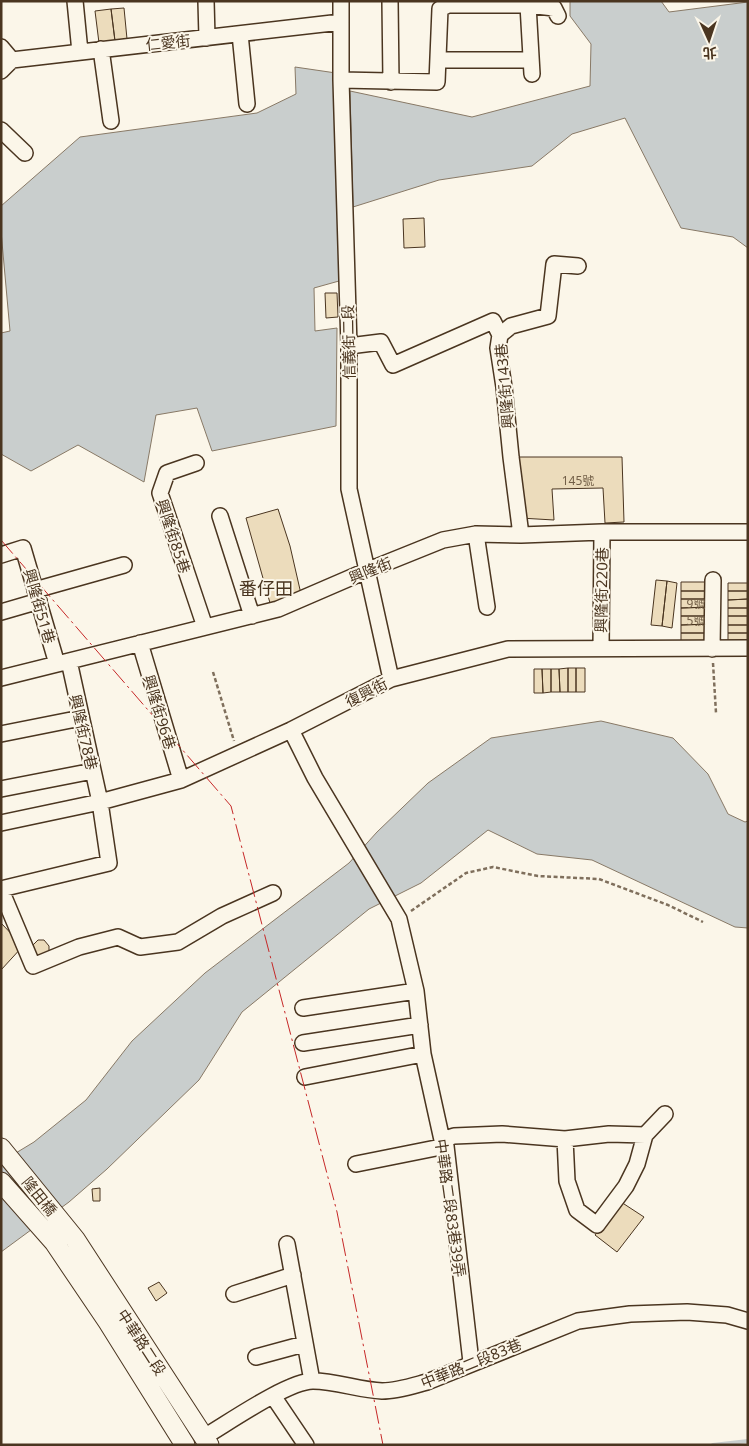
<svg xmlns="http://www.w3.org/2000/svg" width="749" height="1446" font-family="'Noto Sans','Noto Sans TC',sans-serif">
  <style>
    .water { fill: #c9cecd; stroke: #887966 }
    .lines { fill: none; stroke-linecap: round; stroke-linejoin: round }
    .stream { stroke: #c9cecd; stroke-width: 4 }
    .building { fill: #ecdcbc; stroke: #4a3520 }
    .minor-casing { stroke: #4a3520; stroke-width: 18 }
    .major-casing { stroke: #4a3520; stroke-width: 21 }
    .path { stroke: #7f6f5c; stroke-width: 2.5; stroke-dasharray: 4 2.5; stroke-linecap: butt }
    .minor { stroke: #fbf6e9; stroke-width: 15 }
    .major { stroke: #fbf6e9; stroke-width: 19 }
    .power { stroke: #c62828; stroke-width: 1; stroke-dasharray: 18 4 2.5 4; stroke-linecap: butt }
    .labels { text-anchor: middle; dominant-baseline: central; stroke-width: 4; stroke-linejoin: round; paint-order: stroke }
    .number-label { font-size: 12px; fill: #725f47 }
    .street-label { font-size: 15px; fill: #4a3520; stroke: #fbf6e9 }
    .quarter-label { font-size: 18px; fill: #4a3520; stroke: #fbf6e9 }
  </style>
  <rect width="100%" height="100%" fill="#fbf6e9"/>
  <path class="water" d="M570 1H661L669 12 748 2V248L733 237 681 228 625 118 572 134 532 166 439 180 353 207 350 91 472 117 590 86 591 44 570 16Z
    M295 67 336 73 339 281 314 288 315 331 337 328 336 426 212 451 197 408 156 415 144 482 78 445 31 471 1 454V333L10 331 1 231V206L80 137 257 113 296 94Z
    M601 721 673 738 708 774 728 814 745 822 748 821V928L735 927 592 860 537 854 488 830 421 883 369 909 242 1012 199 1080 107 1169 69 1202 1 1252V1162L34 1142 86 1100 132 1041 205 973 349 863 377 832 428 783 491 738Z"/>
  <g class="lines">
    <path class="stream" d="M713 1445 748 1441"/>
  </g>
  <path class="building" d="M124 8 127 39 115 41 111 9Z
    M111 9 115 41 99 43 95 11Z
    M424 218 425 247 404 248 403 219Z
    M325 293H337L338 317 326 318Z
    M511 457H622L624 522 605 523 603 488 552 489 554 520 520 518Z
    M278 509 290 546 301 594 270 603 246 518Z
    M656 580 667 581 662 626 651 625Z
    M667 581 677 583 672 628 662 626Z
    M681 582H711V591H681Z
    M728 583H748V591H728Z
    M681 591H711V599H681Z
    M728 591H748V599L728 600Z
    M681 599H711V607L681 608Z
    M748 599V608H728V600Z
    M711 607V616H681V608Z
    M728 608H748V616H728Z
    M681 616H711L712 624 681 625Z
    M728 616H748V625H728Z
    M712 624V633H681V625Z
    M728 625H748V633H728Z
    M681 633H712V641L681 642Z
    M728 633H748V642H728Z
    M568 668H576V692H568Z
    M568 668V692H560L559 669Z
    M576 668H585V692H576Z
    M534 669H542L543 693H534Z
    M542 669H551V692L543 693Z
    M551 669H559L560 692H551Z
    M1 923 23 946 1 970Z
    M38 940H44L49 946V952L39 957 36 956 32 946Z
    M100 1188V1201H93L92 1189Z
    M621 1202 644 1217 617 1252 595 1235Z
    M159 1282 167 1293 156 1301 148 1288Z"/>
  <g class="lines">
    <g class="minor-casing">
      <path id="minor" d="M75 1 80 52
        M206 1 207 38
        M341 1V80L349 346V489L391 679
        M390 1 391 82
        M528 5 532 74
        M240 34 247 104
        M1 47 12 60
        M101 49 111 121
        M12 60 341 22
        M438 60H531
        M1 71 12 60
        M341 80 437 82 440 9 448 5H528L554 8 558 16
        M1 130 25 153
        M349 346 381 342 393 365 493 321 500 335
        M196 463 167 473 160 493 205 627
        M220 516 252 616
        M476 534 487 607
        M521 535 511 457 504 387 498 348 500 335 511 326 548 316 554 264 578 266
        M1 555 23 548 57 664
        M35 590 124 565
        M1 612 39 601
        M140 643 181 780
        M601 648 602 532
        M712 649 713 580
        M1 678 278 609 366 571 443 540 476 534 521 535 602 532H748
        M291 730 315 778 399 919 416 991 423 1054 442 1140 446 1146 471 1362
        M1 734 81 718
        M1 789 93 771
        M1 823 100 802 181 780 291 730 391 679 508 649 748 648
        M1 889 109 863 100 802 69 661
        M1 890 33 966 79 947 118 937 140 947 178 942 222 916 273 893
        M303 1008 416 991
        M303 1043 420 1025
        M305 1077 423 1054
        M565 1139 567 1181 577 1210 597 1225 626 1186 637 1164 645 1135 665 1114
        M442 1140 454 1136 502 1134 565 1139 609 1134 645 1135
        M356 1164 446 1146
        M287 1244 312 1381
        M234 1294 293 1275
        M256 1357 304 1344
        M273 1396 306 1445
        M204 1437C228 1423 288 1381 313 1381 336 1381 359 1390 382 1391 397 1391 412 1386 427 1382L578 1321 630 1314 687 1312 727 1315 748 1321"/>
    </g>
    <g class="major-casing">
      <path id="major" d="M1 1148 75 1239 209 1445
        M1 1182 54 1242 108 1322 185 1445"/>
    </g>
    <path class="path" d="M713 663 716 713
      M213 672 234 741
      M411 911 466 873 493 867 538 876 599 879 668 905 703 922"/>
    <use href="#minor" class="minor"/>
    <use href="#major" class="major"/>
    <path class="power" d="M1 540 231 806 337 1212 383 1445"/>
  </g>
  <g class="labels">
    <g class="number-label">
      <text x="578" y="480">145號</text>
      <text x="696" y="603">9號</text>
      <text x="696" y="620">5號</text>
    </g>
    <g class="street-label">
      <text transform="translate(168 42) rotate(-6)">仁愛街</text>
      <text transform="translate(348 342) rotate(-91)">信義街二段</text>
      <text transform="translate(504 386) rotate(-95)">興隆街143巷</text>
      <text transform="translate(174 536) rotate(72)">興隆街85巷</text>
      <text transform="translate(370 570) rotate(-22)">興隆街</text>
      <text transform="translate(601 590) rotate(-89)">興隆街220巷</text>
      <text transform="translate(40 606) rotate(74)">興隆街51巷</text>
      <text transform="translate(366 692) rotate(-27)">復興街</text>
      <text transform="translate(160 712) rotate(73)">興隆街96巷</text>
      <text transform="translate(84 732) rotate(77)">興隆街78巷</text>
      <text transform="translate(40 1196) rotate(51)">隆田橋</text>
      <text transform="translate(451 1208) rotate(82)">中華路二段83巷39弄</text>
      <text transform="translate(142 1342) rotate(57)">中華路二段</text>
      <text transform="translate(471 1363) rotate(-22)">中華路二段83巷</text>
    </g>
    <g class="quarter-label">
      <text x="266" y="588">番仔田</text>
    </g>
  </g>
  <rect width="749" height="1446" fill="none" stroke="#4a3520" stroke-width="5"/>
  <g transform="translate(709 40) rotate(177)" stroke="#fbf6e9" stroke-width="4" paint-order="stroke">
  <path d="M0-4L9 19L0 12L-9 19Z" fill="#4a3520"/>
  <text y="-8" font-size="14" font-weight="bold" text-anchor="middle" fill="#4a3520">北</text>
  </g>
</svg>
